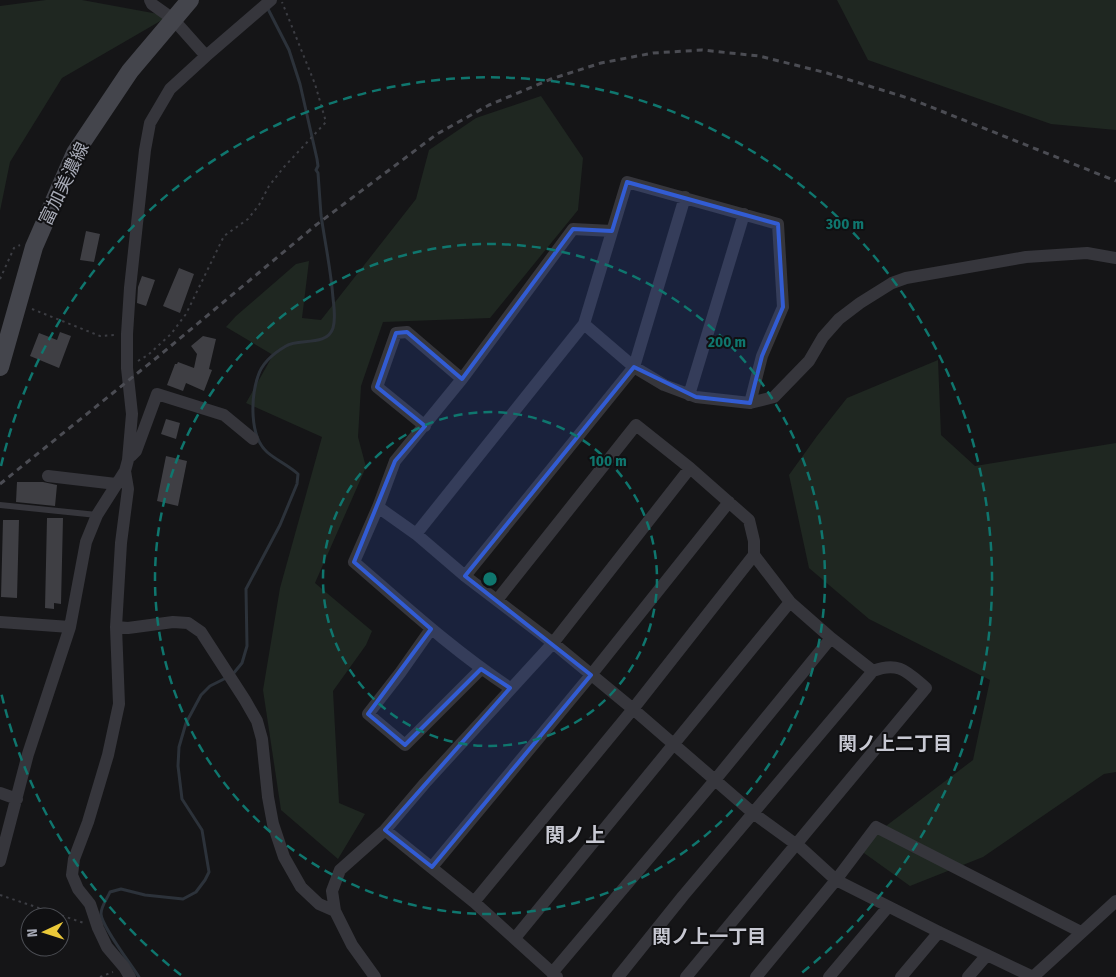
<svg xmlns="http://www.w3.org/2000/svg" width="1116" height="977" font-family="'Fira Sans Condensed','Noto Sans JP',sans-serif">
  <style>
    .green { fill: #1f2721 }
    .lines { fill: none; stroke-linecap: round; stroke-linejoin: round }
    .stream { stroke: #2c323a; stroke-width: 3 }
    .building { fill: #3f3f44 }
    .path { stroke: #3c3d43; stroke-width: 2; stroke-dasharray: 2.5 4; stroke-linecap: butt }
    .service { stroke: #36363c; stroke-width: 6 }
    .minor { stroke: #36363c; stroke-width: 12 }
    .secondary { stroke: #44454c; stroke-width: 18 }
    .rail { stroke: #4b4c53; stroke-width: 3; stroke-dasharray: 6 5; stroke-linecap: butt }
    .marked { fill: #325cd3; fill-opacity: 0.2; stroke: #325cd3; stroke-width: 4; stroke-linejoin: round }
    .ring { fill: none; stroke: #0f766e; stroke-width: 2.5; stroke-dasharray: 9 6 }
    .labels { text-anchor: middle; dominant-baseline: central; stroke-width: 4; stroke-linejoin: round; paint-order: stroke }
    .street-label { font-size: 18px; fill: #a7aab6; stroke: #101012 }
    .neighbourhood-label { font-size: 19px; font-weight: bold; fill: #c8c9d3; stroke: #101012 }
    .quarter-label { font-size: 20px; font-weight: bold; fill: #c8c9d3; stroke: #101012 }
    .centre { fill: #0f766e; stroke: #101012; stroke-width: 2.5 }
    .ring-label { font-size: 15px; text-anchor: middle; font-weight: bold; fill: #0f766e; stroke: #101012; stroke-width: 4; stroke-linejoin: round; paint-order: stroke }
  </style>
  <rect width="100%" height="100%" fill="#151517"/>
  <path class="green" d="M46 0H82L169 16 62 78 10 162 0 211V6Z
    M837 0H1116V130L1051 124 868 60Z
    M541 96 583 158 578 210 490 318 383 322 361 386 358 437 366 467 315 583 372 631 366 645 333 691 339 803 365 814 338 859 281 810 263 690 280 588 322 437 246 403 273 355 226 327 236 316 296 264 309 261 302 318 321 320 416 199 429 150 476 118Z
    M938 360 941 435 975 466 1116 443V772L1104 774 983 857 910 886 857 848 973 760 990 680 869 619 809 568 789 475 817 436 847 398Z"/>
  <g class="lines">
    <path class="stream" d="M233 674 242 663 247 646 246 589 280 525 297 484 298 474C288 465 276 460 267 452 249 436 251 397 258 376 262 363 274 353 286 346 298 338 327 347 333 328 336 318 334 308 333 298 331 270 325 243 321 215 320 201 319 187 318 173L316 170 318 166 317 159 300 84 289 50 267 7
      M139 977C131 964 102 927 101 914 101 906 107 899 110 892L121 889 145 895 183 899 196 892 205 880 209 872 202 830 182 799 178 766 179 747 186 723 201 695 210 686 228 677"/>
  </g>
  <path class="building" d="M86 231 100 234 94 262 80 260Z
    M179 268 194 274 180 313 163 306Z
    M142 276 155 280 146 306 137 303 138 287Z
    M60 332 71 336 59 368 30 356 39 333 57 340Z
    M203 336 216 339 209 369 212 370 204 391 186 383 183 391 167 385 175 364H177L178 362 194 368 197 354 191 346Z
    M166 419 180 423 176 439 161 434Z
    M166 456 187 461 178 506 157 501Z
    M17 482H43L57 485 55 506 16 502Z
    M47 518H63L61 604 54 603V609L45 608Z
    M3 520H19L17 598 1 597Z"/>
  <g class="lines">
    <path class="path" d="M0 279 14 248 20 245
      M32 309 100 336 114 335
      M138 361 148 355 171 334 186 314 224 236 248 219 259 205 269 186 284 167 326 122 315 84 282 2
      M0 895 84 923
      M100 977 113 972"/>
    <path class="service" d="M0 505 97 515"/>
    <path class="minor" d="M150 0 152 4 173 19 206 56
      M584 324 634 367 664 385 696 397 750 403 774 397 809 361 823 337 839 319 860 303 892 283 906 278 1026 257 1087 253 1116 258
      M689 395 744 214
      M425 426 377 387 396 333 407 332 462 379
      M131 456 136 451 157 394 224 415 253 439
      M125 471 128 489 121 543 116 627 119 704 108 755 88 822 74 859 72 875 78 889 90 904 98 928 107 947 124 967 130 977
      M48 476 116 484
      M378 507 416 534 465 576 553 643 633 709 753 813 801 848 836 880 939 932 1033 977
      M416 534 584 324 627 182 778 224 783 307 762 356 750 403
      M465 576 634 367 685 197
      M0 622 70 627
      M116 627 128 628 173 622 188 623 201 632 245 700 257 721 262 739 268 797 273 824 284 857 301 887 319 904 335 911 352 945 375 977
      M431 629 400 673 368 714 405 745 481 669
      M510 688C454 651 405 606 354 562L378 507 395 461 462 379 573 229 612 231
      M0 793 17 799
      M385 830 474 902 557 977
      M0 861 28 754 70 627 86 542 97 515 125 471 128 460 132 414 127 368V334L130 288 145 150 150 123 170 89 206 56 271 0
      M432 867 591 675 729 502
      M474 902 633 709 754 555V541L749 520 690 468 636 425 497 600
      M335 911 332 891 340 870 385 830 425 783 553 643 690 468
      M515 938 790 602
      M552 973 715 780 831 638
      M618 977 683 896 873 671 831 638 790 602 754 555
      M686 977 926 688C907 672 899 661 873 671
      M756 977 836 880 876 827 1081 932
      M829 977 888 907
      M901 977 939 932
      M968 977 987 955
      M1033 977 1116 901"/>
    <path class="secondary" d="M0 367 34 247 75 153 130 71 190 0"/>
    <path class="rail" d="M0 484 160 355 316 225 437 134 489 105 551 79 601 63 653 53 702 50 759 56 827 73 911 99 1116 181"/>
  </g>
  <path class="marked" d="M627 182 778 224 783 307 762 356 750 403 696 397 634 367 465 576 591 675 432 867 385 830 510 688 481 669 405 745 368 714 431 629 354 562 395 461 425 426 377 387 396 333 407 332 462 379 573 229 612 231Z"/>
  <g class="ring">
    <circle cx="490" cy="579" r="167"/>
    <circle cx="490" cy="579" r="335"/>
    <path d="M181 975A502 502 0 0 1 1 692M1 466A502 502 0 1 1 799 975"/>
  </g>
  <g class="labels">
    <g class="street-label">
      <text transform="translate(64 184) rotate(-64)">富加美濃線</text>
    </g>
    <g class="neighbourhood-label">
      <text x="895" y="743">関ノ上二丁目</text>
      <text x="709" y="936">関ノ上一丁目</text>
    </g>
    <g class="quarter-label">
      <text x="575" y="835">関ノ上</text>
    </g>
  </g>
  <circle cx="490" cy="579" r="8" class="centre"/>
  <g class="ring-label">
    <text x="845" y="229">300 m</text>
    <text x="727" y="347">200 m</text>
    <text x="608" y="466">100 m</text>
  </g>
  <g transform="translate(45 932) rotate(266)"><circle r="24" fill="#101012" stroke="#4c4e54"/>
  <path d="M0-4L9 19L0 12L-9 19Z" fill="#ebc939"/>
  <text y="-8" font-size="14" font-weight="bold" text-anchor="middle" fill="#a7aab6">N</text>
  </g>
</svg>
